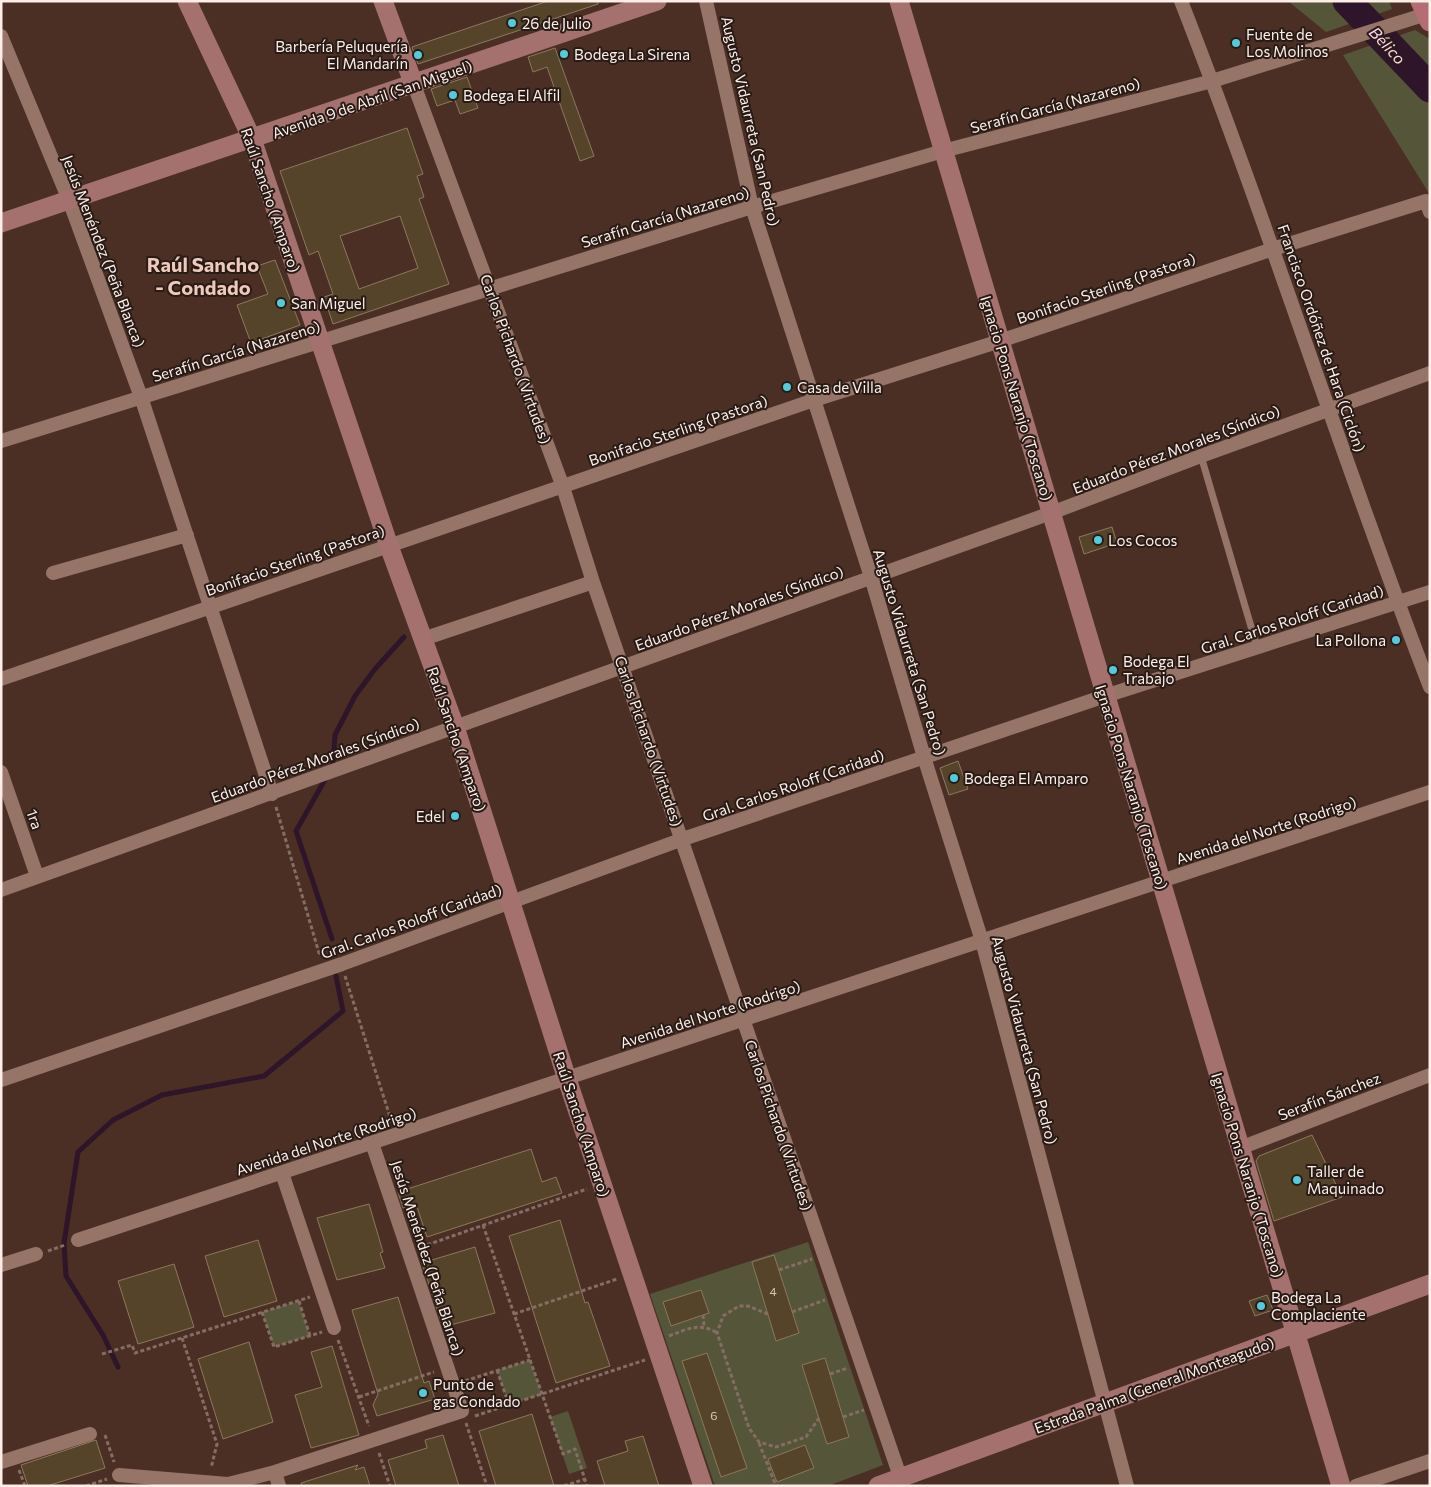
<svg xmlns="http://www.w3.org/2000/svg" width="1431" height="1487" font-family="Commissioner,sans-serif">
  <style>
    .green { fill: #555539 }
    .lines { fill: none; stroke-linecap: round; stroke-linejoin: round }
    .stream { stroke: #2e1529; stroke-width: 5 }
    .river { stroke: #2e1529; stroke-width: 29 }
    .building { fill: #56442a; stroke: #8c785d; fill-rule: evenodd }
    .path { stroke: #856d63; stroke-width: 3; stroke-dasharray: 4 2.5; stroke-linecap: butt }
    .lane { stroke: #967468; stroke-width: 7 }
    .street { stroke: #967468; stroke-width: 14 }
    .secondary { stroke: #a4716e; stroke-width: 19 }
    .primary { stroke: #b36d73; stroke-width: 21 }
    .poi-dot { fill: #53cbdb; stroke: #281b16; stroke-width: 2 }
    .labels { text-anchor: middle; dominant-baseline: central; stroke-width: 4; stroke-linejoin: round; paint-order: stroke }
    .number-label { font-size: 12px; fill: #d3c4b8 }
    .poi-label { font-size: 15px; fill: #fdeee8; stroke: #281b16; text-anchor: start }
    .street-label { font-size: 15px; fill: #fdeee8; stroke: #281b16 }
    .water-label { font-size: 16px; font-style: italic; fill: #ffd2f3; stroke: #281b16 }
    .district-label { font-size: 20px; font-weight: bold; fill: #efcabc; stroke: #281b16 }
  </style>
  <rect width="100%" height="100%" fill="#4b2f24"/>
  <path class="green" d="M1288 1H1389L1392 9 1326 32Z
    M1415 30 1428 38 1430 41V195L1343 55Z
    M808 1242 883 1465 828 1486H715L650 1294Z
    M299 1301 310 1336 274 1347 262 1312Z
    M530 1360 542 1394 509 1405 497 1370Z
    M568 1411 587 1468 569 1474 550 1417Z"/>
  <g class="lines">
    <path class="stream" d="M331 768 333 763 335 735 355 696 375 669 404 637
      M327 776 296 831 332 939
      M118 1367 103 1335 66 1276 64 1243 78 1152 113 1120 162 1095 264 1076 343 1011 336 976"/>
    <path class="river" d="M1347 1 1430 88"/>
  </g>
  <path class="building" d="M548 1H598V4L418 64 412 47Z
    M555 48 594 156 580 161 547 67 533 72 528 57Z
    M467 77 478 108 460 114 455 100 437 106 431 89Z
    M407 128 423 174 417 176 424 197 419 199 449 284 333 324 324 297 333 294 318 251 309 255 280 171ZM400 216 418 268 359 289 340 236Z
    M275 260 300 325 251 343 237 305 268 294 257 266Z
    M1112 527 1117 543 1084 554 1079 537Z
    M958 761 968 789 949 795 940 768Z
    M1312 1135 1342 1197 1274 1221 1256 1161 1259 1156Z
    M531 1149 542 1182 556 1177 562 1193 427 1237 416 1204 403 1208 398 1192Z
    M369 1204 383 1252 380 1253 385 1268 337 1280 317 1218Z
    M560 1220 585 1303 588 1302 610 1366 556 1383 509 1236Z
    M258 1240 277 1301 224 1317 205 1256Z
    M475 1247 495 1313 443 1327 422 1263Z
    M774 1255 799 1333 776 1341 752 1262Z
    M174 1264 194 1327 138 1344 118 1281Z
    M701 1290 709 1313 671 1326 663 1302Z
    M1267 1295 1273 1310 1255 1316 1249 1301Z
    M398 1297 424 1383 429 1381 435 1399 377 1416 373 1405 378 1394 352 1310Z
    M249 1342 273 1422 223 1439 198 1359Z
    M332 1346 359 1435 311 1448 295 1395 322 1387 311 1352Z
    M707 1353 747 1468 721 1477 682 1361Z
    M825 1358 849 1437 827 1444 802 1365Z
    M532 1414 554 1486H496L479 1431Z
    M443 1435 459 1486H396L388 1460 427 1448 425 1440Z
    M643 1436 659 1486H605L597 1461 628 1451 625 1441Z
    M96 1440 105 1468 47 1486H28L21 1465Z
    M805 1445 814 1468 777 1482 768 1459Z
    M358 1465 355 1470 364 1467 370 1486H302L301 1483Z"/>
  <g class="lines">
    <path class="path" d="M276 807 319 953 323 955
      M345 976 392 1123
      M483 1225 563 1454 575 1449 587 1486
      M421 1247 587 1189
      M48 1251 65 1245
      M779 1270 812 1259
      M299 1301 310 1336
      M262 1312 274 1347 322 1332
      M792 1312 825 1300
      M514 1314 617 1279
      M768 1314 748 1306H739L723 1316 717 1333 749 1428 759 1442 776 1447 806 1437 819 1418
      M703 1315 704 1326
      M669 1336C687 1329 700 1322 717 1333
      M182 1338 217 1444 211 1468
      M338 1340 369 1426
      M102 1354 132 1345 135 1353 310 1297
      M497 1370 509 1405
      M830 1374 848 1368
      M465 1381 530 1360
      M359 1397 434 1372
      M475 1416 645 1360
      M843 1417 864 1410
      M466 1423 487 1486
      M105 1435 114 1462
      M759 1443 776 1486
      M379 1453 390 1486
      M19 1470 25 1486
      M86 1486 107 1479
      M564 1486 585 1479"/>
    <path class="lane" d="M1201 456 1257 647"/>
    <path class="street" d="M706 1 752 207 871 577 924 757 982 941 1127 1486
      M1181 1C1270 228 1342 460 1430 687
      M1 36 69 200 141 397 272 794
      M414 85 563 487 593 582 903 1485
      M1 441 752 207 943 151 1212 81 1430 13
      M53 573 187 535
      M423 639 593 582
      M1 679 814 400 1000 341 1273 249 1426 201 1430 212
      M1 772 37 876
      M1 890 1051 513 1201 456 1430 373
      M1 1080 342 964 683 839 1105 696 1430 592
      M1240 1148 1430 1075
      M282 1173 334 1328
      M78 1240 1430 792
      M1 1265 36 1254
      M1 1462 90 1434
      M119 1475 228 1484 275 1472
      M279 1486 275 1472 462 1411 372 1143
      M1356 1486 1430 1461"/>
    <path class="secondary" d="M187 1 252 139 389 546 455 727 567 1079 703 1486
      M383 1 414 85
      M899 1 1341 1486
      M1 223 657 1
      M878 1486 1430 1284"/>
    <path class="primary" d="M1421 1 1430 21"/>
  </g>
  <g class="poi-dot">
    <circle cx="512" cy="23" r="5"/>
    <circle cx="1236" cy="43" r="5"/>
    <circle cx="564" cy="54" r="5"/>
    <circle cx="418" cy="55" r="5"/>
    <circle cx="453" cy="95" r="5"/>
    <circle cx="281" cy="303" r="5"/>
    <circle cx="787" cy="387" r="5"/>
    <circle cx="1098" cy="540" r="5"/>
    <circle cx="1396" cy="640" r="5"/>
    <circle cx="1113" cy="670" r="5"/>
    <circle cx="954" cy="778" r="5"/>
    <circle cx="455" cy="816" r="5"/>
    <circle cx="1297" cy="1180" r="5"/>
    <circle cx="1261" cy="1306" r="5"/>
    <circle cx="423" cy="1393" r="5"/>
  </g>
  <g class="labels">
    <g class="number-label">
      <text x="773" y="1291">4</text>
      <text x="714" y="1415">6</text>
    </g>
    <g class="poi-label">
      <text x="522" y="23">26 de Julio</text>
      <text x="1246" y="34">Fuente de<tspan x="1246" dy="17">Los Molinos</tspan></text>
      <text x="408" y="46" text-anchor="end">Barbería Peluquería<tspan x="408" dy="17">El Mandarín</tspan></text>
      <text x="574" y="54">Bodega La Sirena</text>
      <text x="463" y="95">Bodega El Alfil</text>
      <text x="291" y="303">San Miguel</text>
      <text x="797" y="387">Casa de Villa</text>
      <text x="1108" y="540">Los Cocos</text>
      <text x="1386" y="640" text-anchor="end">La Pollona</text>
      <text x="1123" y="661">Bodega El<tspan x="1123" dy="17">Trabajo</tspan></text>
      <text x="964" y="778">Bodega El Amparo</text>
      <text x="445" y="816" text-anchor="end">Edel</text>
      <text x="1307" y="1171">Taller de<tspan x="1307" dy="17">Maquinado</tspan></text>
      <text x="1271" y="1297">Bodega La<tspan x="1271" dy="17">Complaciente</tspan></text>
      <text x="433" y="1384">Punto de<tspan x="433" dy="17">gas Condado</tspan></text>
    </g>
    <g class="street-label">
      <text transform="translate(372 99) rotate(-19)">Avenida 9 de Abril (San Miguel)</text>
      <text transform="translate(1055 105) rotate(-15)">Serafín García (Nazareno)</text>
      <text transform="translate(751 121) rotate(77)">Augusto Vidaurreta (San Pedro)</text>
      <text transform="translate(271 200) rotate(71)">Raúl Sancho (Amparo)</text>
      <text transform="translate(665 217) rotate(-17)">Serafín García (Nazareno)</text>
      <text transform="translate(104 251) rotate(69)">Jesús Menéndez (Peña Blanca)</text>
      <text transform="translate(1106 288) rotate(-19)">Bonifacio Sterling (Pastora)</text>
      <text transform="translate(1322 338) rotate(71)">Francisco Ordóñez de Hara (Ciclón)</text>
      <text transform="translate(236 351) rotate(-17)">Serafín García (Nazareno)</text>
      <text transform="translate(516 359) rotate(70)">Carlos Pichardo (Virtudes)</text>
      <text transform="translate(1017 398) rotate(73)">Ignacio Pons Naranjo (Toscano)</text>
      <text transform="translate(678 430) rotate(-19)">Bonifacio Sterling (Pastora)</text>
      <text transform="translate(1176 449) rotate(-21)">Eduardo Pérez Morales (Síndico)</text>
      <text transform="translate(295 560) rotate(-19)">Bonifacio Sterling (Pastora)</text>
      <text transform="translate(739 608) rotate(-20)">Eduardo Pérez Morales (Síndico)</text>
      <text transform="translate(1292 619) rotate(-18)">Gral. Carlos Roloff (Caridad)</text>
      <text transform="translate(910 652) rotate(73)">Augusto Vidaurreta (San Pedro)</text>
      <text transform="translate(457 739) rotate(71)">Raúl Sancho (Amparo)</text>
      <text transform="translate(649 741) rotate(71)">Carlos Pichardo (Virtudes)</text>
      <text transform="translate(315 760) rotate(-20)">Eduardo Pérez Morales (Síndico)</text>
      <text transform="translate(793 785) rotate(-19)">Gral. Carlos Roloff (Caridad)</text>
      <text transform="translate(1132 787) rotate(73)">Ignacio Pons Naranjo (Toscano)</text>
      <text transform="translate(35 819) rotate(71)">1ra</text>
      <text transform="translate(1266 830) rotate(-18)">Avenida del Norte (Rodrigo)</text>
      <text transform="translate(411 921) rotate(-20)">Gral. Carlos Roloff (Caridad)</text>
      <text transform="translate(710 1014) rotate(-18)">Avenida del Norte (Rodrigo)</text>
      <text transform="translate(1025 1040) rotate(75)">Augusto Vidaurreta (San Pedro)</text>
      <text transform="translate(1329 1096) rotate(-21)">Serafín Sánchez</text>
      <text transform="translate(582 1124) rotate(72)">Raúl Sancho (Amparo)</text>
      <text transform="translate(779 1125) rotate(71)">Carlos Pichardo (Virtudes)</text>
      <text transform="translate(326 1141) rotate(-18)">Avenida del Norte (Rodrigo)</text>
      <text transform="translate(1248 1175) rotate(73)">Ignacio Pons Naranjo (Toscano)</text>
      <text transform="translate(428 1258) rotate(72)">Jesús Menéndez (Peña Blanca)</text>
      <text transform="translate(1154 1385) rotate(-20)">Estrada Palma (General Monteagudo)</text>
    </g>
    <g class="water-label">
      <text transform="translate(1388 45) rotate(47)">Bélico</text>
    </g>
    <g class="district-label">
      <text x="203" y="264">Raúl Sancho<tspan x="203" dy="23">- Condado</tspan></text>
    </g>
  </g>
  <rect width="1431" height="1487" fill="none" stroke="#fdeee8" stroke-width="5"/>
</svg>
